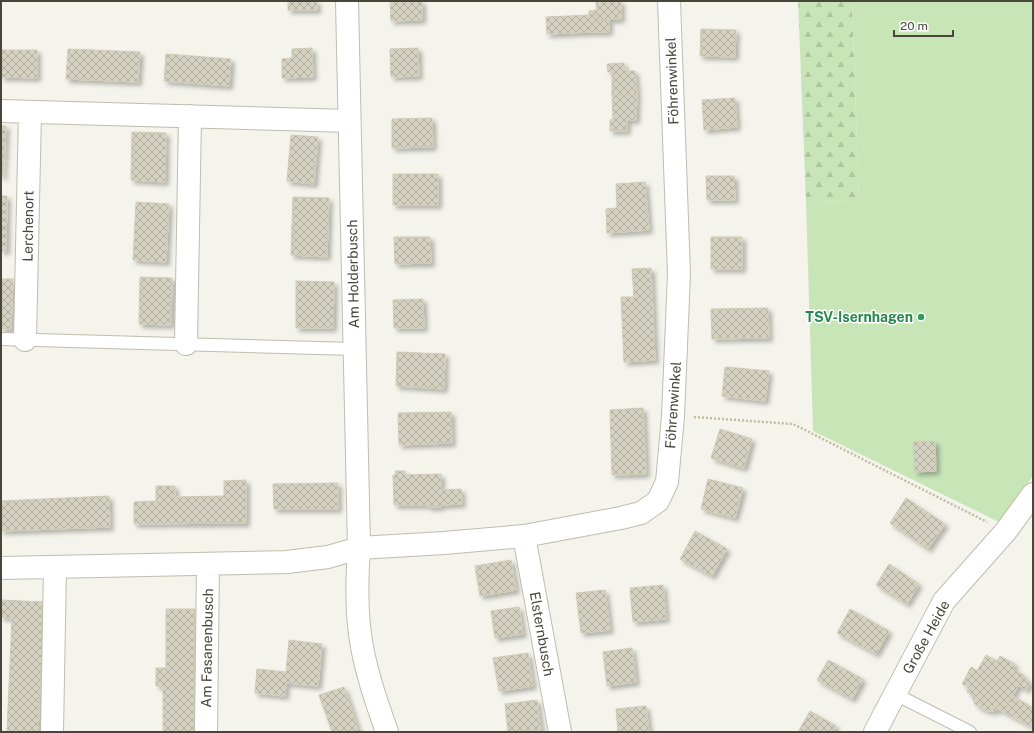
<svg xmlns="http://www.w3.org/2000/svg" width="1034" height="733" font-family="'Public Sans',sans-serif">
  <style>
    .forest { fill: url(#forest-firs) }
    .garden { fill: #c8e5b8 }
    .building { fill: url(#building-cross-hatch); stroke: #d0cbb5; filter: url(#shadow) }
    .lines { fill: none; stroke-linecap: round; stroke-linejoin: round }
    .service-casing { stroke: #bfbdaf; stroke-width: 14 }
    .minor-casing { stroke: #bfbdaf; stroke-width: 24 }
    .path { stroke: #c0bba1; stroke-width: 2.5; stroke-dasharray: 2 2; stroke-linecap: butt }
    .service { stroke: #fff; stroke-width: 12 }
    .minor { stroke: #fff; stroke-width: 22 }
    .leisure-dot { fill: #2e9e5b; stroke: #fff; stroke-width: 1.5 }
    .labels { text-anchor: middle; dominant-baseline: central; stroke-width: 3; stroke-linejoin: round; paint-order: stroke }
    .street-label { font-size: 14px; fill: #48463a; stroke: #fff }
    .leisure-label { font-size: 14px; font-weight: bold; fill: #27864d; stroke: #fff; text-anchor: end }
  </style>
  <defs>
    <pattern id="forest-firs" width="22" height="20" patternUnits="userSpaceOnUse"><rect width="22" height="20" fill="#c8e5b8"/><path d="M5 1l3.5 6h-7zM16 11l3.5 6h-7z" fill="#adc69f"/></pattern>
    <pattern id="building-cross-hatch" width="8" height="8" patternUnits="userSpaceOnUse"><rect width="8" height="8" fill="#d5d2c2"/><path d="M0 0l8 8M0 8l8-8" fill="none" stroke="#afac9f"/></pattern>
    <filter id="shadow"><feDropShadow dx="3.5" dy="3.5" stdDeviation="2" flood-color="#0004"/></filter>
  </defs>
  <rect width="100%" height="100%" fill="#f4f4ec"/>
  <path class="forest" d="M798 1H852L859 201 806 202Z"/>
  <path class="garden" d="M852 1H1033V476L999 522 813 431 806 202 859 201Z"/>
  <path class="building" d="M288 1H317V10H288Z
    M390 1H422V20L391 21Z
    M596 1H621V19L597 20Z
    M597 10V22L590 23 591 32 547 34 546 17 589 15V11Z
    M597 20H609V32H591L590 23 597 22Z
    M701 29 736 30 735 57 700 56Z
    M312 48 313 77 282 78V59L292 58V49Z
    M418 48 419 76 391 77 390 49Z
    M68 49 140 52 138 82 66 79Z
    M1 50H37V78L1 77Z
    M166 54 231 59 229 86 164 81Z
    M624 63 625 71H635L637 95H612V72H608L607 64Z
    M612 95H637L636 120H627V131H610V120L613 119Z
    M735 98 737 127 704 130 702 100Z
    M432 118 433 147 392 148V119Z
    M1 126H6L3 177H1Z
    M132 132 166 133 165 182 131 180Z
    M291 135 318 137 314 184 287 181Z
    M393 174H438V205H393Z
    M706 176H734L735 200H707Z
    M645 182 649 230 607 233 606 209 617 208 616 184Z
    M1 196H7L6 251H1Z
    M293 197 329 198 327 257 291 255Z
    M136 202 169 204 166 262 133 260Z
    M394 237H430L431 263 395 264Z
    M711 237H742V269H711Z
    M651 268 655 360 624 362 621 297H634L632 269Z
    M140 277 172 278 171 325 139 324Z
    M1 279H13L11 329H1Z
    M296 281 334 282 333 328H296Z
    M423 299 424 328H394L393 300Z
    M768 308 769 338 712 339 711 309Z
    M397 352 445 354 444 389 396 386Z
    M725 367 769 371 765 401 722 396Z
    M643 408 646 474 612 475 610 410Z
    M451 412 452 443 399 445 398 413Z
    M720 429 752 439 744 468 711 458Z
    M935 441 936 471 915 472 913 442Z
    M395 471H405V475L441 474V490L461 489 462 504 441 505V507H428V505H394L393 475H396Z
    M708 479 743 488 735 518 701 509Z
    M246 480V523L134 524V502L156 501V486H175V497L224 496V481Z
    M338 483V509H274L273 484Z
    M109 496 110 527 1 531V501Z
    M906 498 945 524 928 549 890 523Z
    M695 531 727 549 712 576 680 559Z
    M511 560 516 590 480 596 475 566Z
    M889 564 919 584 907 604 876 585Z
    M663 585 666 619 633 622 630 588Z
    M605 590 610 630 581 633 576 593Z
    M1 600 44 602 38 732H7L12 618 1 617Z
    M519 607 523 634 495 638 491 611Z
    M166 609H195L194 732H163V686H156V668H166Z
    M850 609 889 631 876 654 837 633Z
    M289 640 322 644 318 686 286 683 285 696 255 693 257 669 286 672Z
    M632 648 636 682 607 686 603 652Z
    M528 653 533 686 499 691 493 658Z
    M986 655 997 661 1000 656 1015 664 1013 669 1024 675 1004 712 967 692 969 687 962 684 971 667 977 671Z
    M828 660 863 679 852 699 817 680Z
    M1022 677 1030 682 1026 690 1018 685Z
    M344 687 359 732H332L319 695Z
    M971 694 999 709 993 711H988L979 707 975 704Z
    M1012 696 1025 703 1017 719 1004 712Z
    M537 700 541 730 508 732 505 704Z
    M1025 703 1033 708V727L1017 719Z
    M646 706 649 732H618L616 709Z
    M810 711 836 726 833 732H798Z"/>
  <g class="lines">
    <g class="service-casing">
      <path id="service" d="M1 339 355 349
        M895 694 970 732"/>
    </g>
    <g class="minor-casing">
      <path id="minor" d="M347 1 359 548C357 577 356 605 360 634 364 666 376 701 387 732
        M1 111 349 121
        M25 340 30 112
        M186 344 190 116
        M524 536 560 732
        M1 568 287 562 328 557 359 548 444 543 524 536 621 518 641 513 658 501 667 482 673 416 679 274 669 1
        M52 732 55 567
        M206 732 208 564
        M875 732 944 601 1006 531 1033 494"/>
    </g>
    <path class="path" d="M694 417 793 424 987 522"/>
    <use href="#service" class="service"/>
    <use href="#minor" class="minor"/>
  </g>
  <circle class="leisure-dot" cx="921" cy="317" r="4"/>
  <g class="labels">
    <g class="street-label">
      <text transform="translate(672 81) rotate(-92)">Föhrenwinkel</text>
      <text transform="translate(28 226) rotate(-89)">Lerchenort</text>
      <text transform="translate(353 274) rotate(-91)">Am Holderbusch</text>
      <text transform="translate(673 405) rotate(-86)">Föhrenwinkel</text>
      <text transform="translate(542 634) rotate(80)">Elsternbusch</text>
      <text transform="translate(926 637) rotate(-61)">Große Heide</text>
      <text transform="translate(207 648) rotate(-89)">Am Fasanenbusch</text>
    </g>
    <g class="leisure-label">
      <text x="913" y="317">TSV-Isernhagen</text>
    </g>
  </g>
  <rect width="1034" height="733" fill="none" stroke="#48463a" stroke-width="4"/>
  <path d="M894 30v6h59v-6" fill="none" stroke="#48463a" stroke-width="2"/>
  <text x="900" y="30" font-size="12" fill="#48463a" stroke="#ffffff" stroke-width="3" paint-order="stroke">20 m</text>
</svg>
